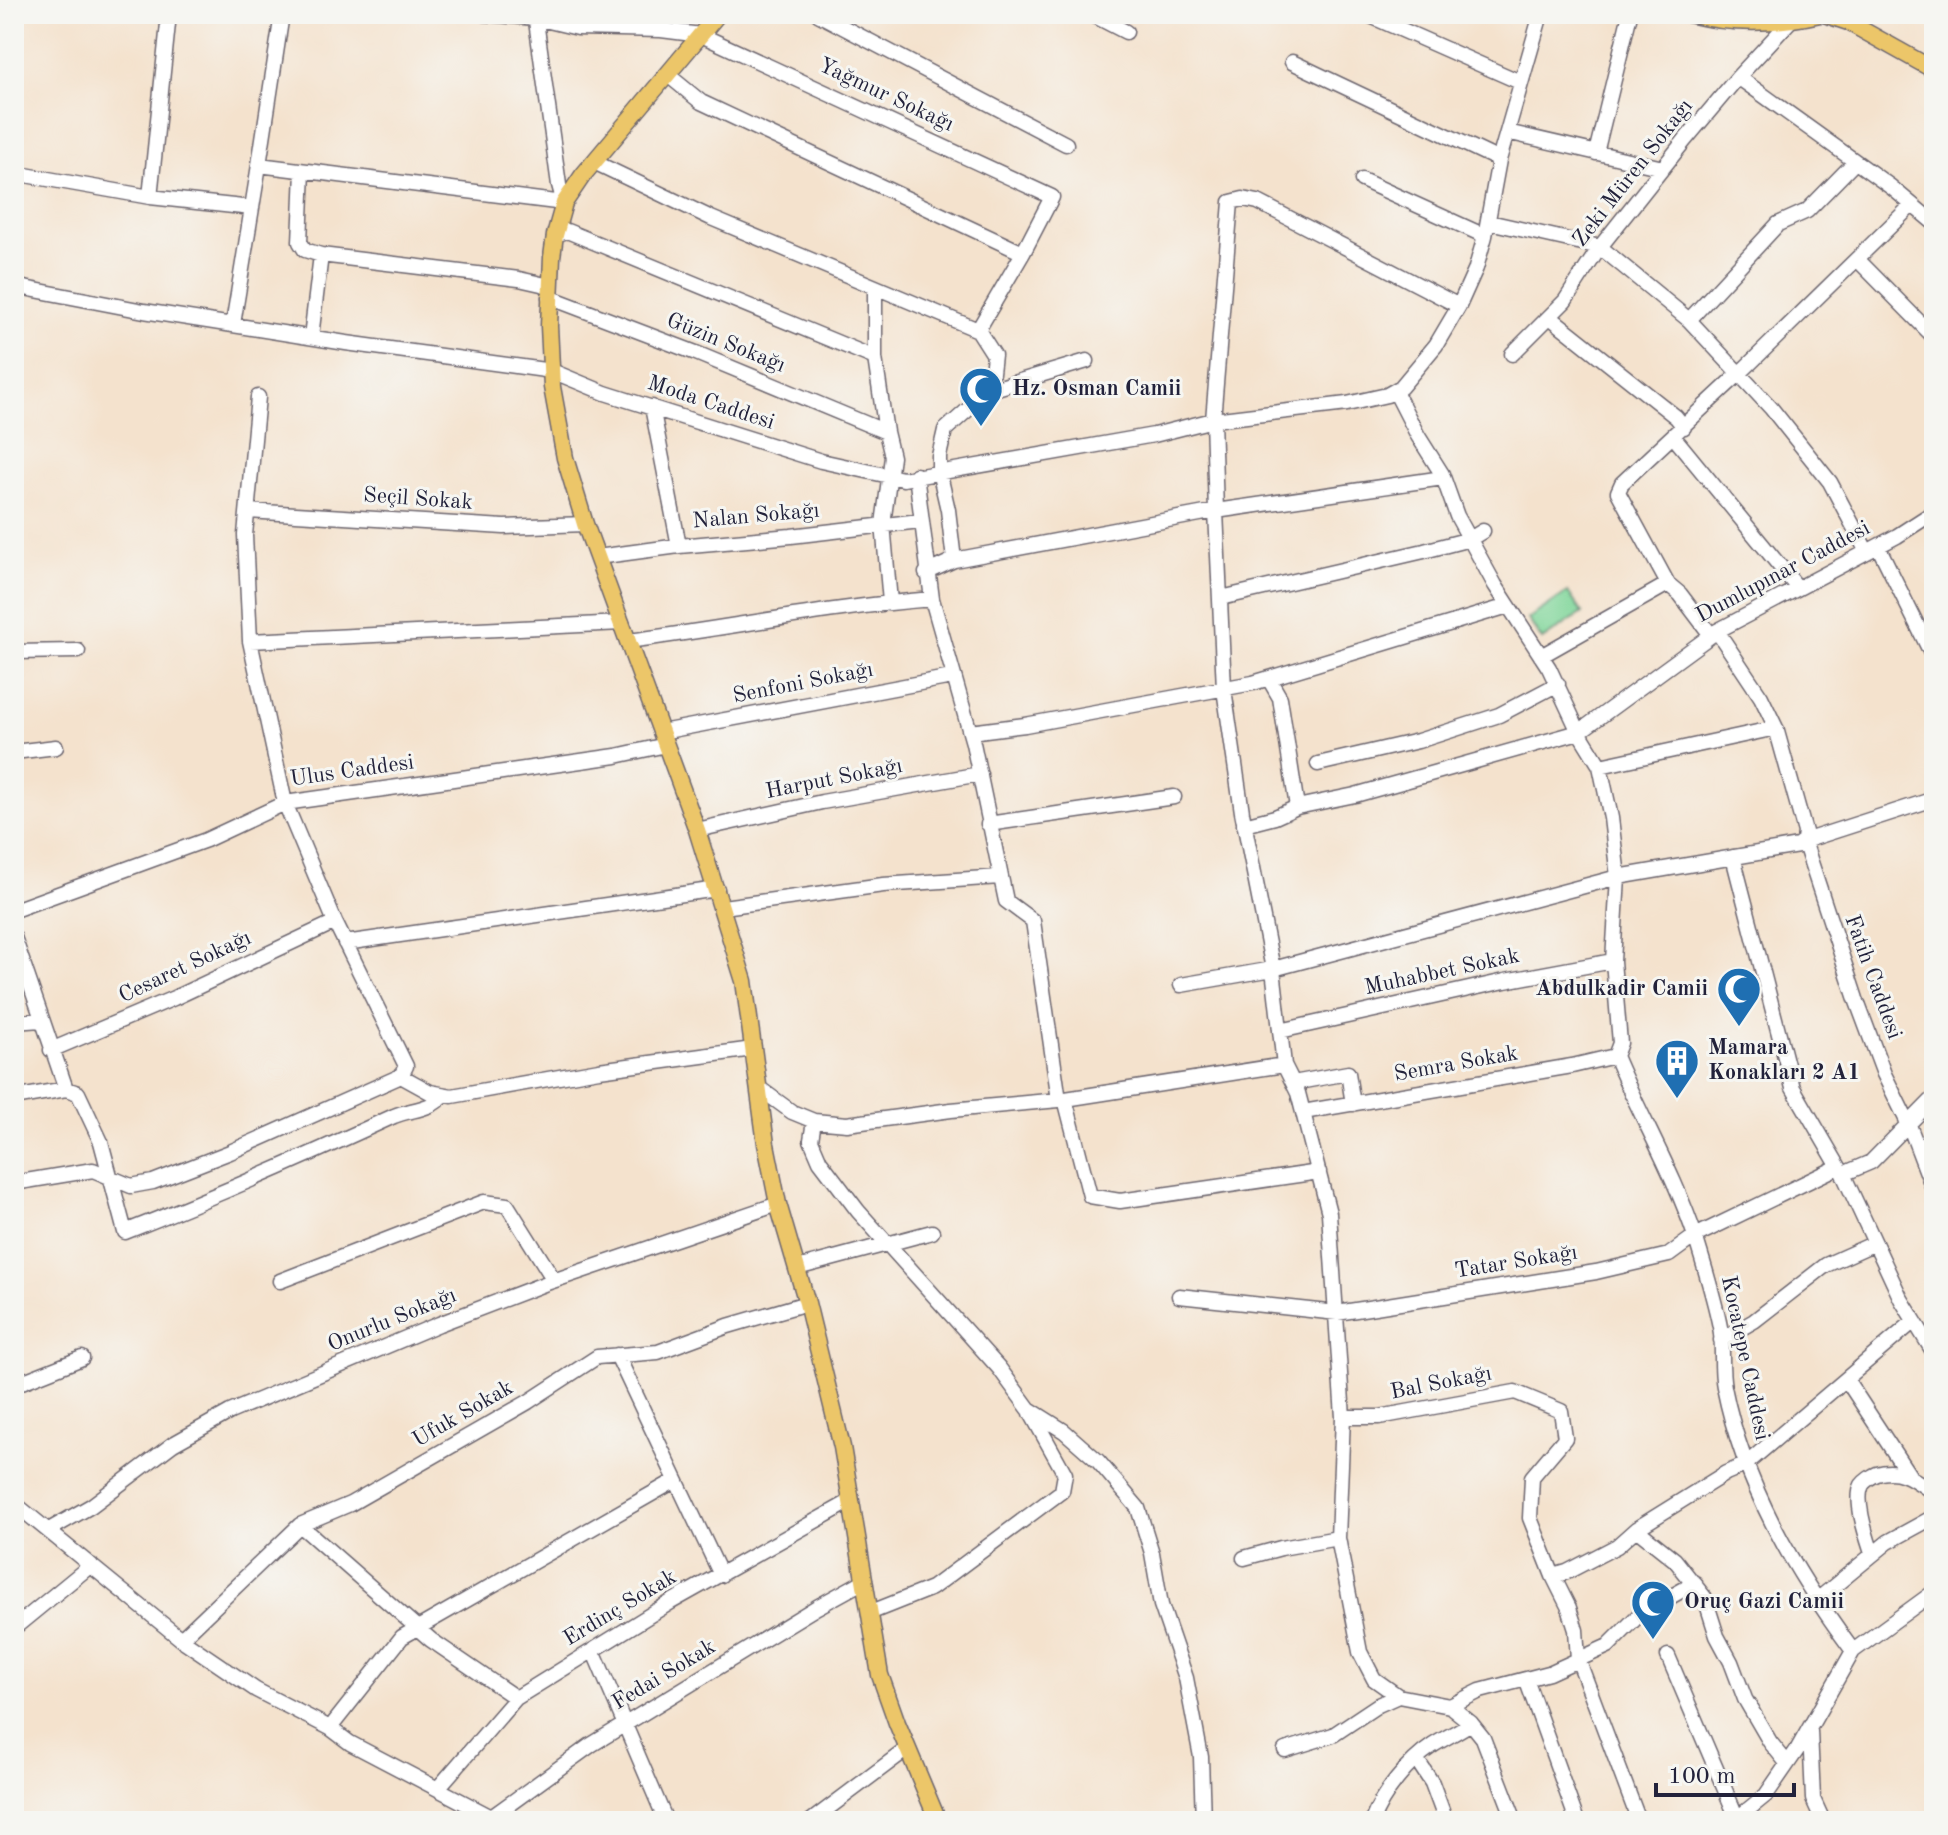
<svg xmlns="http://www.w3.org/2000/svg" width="1948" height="1835" font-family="'Old Standard TT',serif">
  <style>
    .green { fill: #80d69a; stroke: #517c6a; stroke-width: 2 }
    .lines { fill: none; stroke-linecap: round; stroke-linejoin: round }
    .minor-casing { stroke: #6c656e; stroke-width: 17 }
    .major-casing { stroke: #6c656e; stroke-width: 19 }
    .minor { stroke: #fff; stroke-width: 14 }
    .major { stroke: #ecc669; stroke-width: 16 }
    .labels { text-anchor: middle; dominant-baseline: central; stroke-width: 6; stroke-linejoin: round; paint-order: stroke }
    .street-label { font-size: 22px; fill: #22223b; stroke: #f6f6f2 }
    .poi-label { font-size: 22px; font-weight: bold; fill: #22223b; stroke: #f6f6f2; text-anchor: start }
  </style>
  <rect width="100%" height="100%" fill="#f6f6f2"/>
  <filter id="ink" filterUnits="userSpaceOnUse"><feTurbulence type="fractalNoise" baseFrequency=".0125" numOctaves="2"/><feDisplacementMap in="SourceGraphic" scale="16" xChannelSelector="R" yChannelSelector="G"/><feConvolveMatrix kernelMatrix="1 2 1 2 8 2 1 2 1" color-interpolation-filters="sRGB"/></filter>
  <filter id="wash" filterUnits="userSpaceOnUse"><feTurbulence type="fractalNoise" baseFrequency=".006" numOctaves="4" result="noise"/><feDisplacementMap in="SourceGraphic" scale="32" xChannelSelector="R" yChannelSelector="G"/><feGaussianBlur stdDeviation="1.8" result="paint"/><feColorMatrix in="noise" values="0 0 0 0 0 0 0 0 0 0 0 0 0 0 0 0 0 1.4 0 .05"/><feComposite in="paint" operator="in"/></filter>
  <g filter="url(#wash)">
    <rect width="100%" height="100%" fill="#f4e2cd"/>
    <path class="green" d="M1568 592 1582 613 1542 640 1528 619Z"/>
  </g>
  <g filter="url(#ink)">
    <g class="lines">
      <g class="minor-casing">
        <path id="minor" d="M484 14 536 18 578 28 661 30 701 35 1052 197 1023 253
          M818 14 1066 144
          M1091 14 1126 32
          M1366 14 1520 82
          M1292 62 1499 160
          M1738 77 1891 187 1934 223
          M1507 132 1663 168
          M1596 153 1630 14
          M594 162 711 218 978 330 1023 253 701 102 668 75
          M259 165 282 14
          M303 171 300 242 305 250 321 255 519 279 550 286
          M14 173 150 197 252 208
          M1362 180 1485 236
          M150 197 169 14
          M1489 222 1600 247 1689 320 1771 408 1830 482 1867 552
          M555 235 567 231 875 358
          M1857 259 1934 337
          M14 286 144 311 346 343 552 371 605 393 821 461 903 479 1154 435 1213 420 1347 404 1387 395 1401 387 1436 345 1459 306 1476 268 1485 236 1499 160 1541 14
          M875 288V358L886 432 892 457 883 524 890 602
          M549 297 696 353 886 432
          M1550 317 1676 417 1684 427
          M1689 320 1778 224 1807 211 1854 163
          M233 324 259 165 564 203 559 185 535 14
          M978 330 994 355 990 390
          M311 337 321 255
          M1512 354 1565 301 1600 247 1685 140 1738 77 1791 20
          M1395 391 1418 436 1442 474 1457 516 1495 585 1549 668 1579 732 1600 766 1611 818 1618 877 1613 961 1620 1043 1615 1056
          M258 397 245 535 250 641 285 803 335 922 406 1066 401 1076
          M652 407 679 546
          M1673 436 1797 587
          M248 511 504 527 585 524
          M1878 546 1934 659
          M597 557 679 546 791 536 920 521
          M954 560 948 510 939 471V456L945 430 990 390 1087 361
          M926 573 954 560 1216 511 1213 420 1231 202 1243 199 1258 202 1459 306
          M1221 598 1424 551 1470 539 1483 531
          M932 599 973 743 1006 901 1033 921 1059 1100
          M1711 635 1680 594 1668 584 1618 492 1622 483 1740 373 1912 205
          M250 641 622 623
          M628 641C730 628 830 607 932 599L916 475
          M14 652 78 651
          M1541 656 1668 584
          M1269 679 1280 698 1297 807
          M661 732 952 677
          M970 732 1025 725 1253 683 1508 606
          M14 752 56 747
          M1318 764 1418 741 1499 715 1558 684
          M1600 766 1776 728
          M1934 799 1804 841 1856 999 1884 1074 1909 1125 1934 1191
          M988 824 1174 797
          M1244 825 1275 817 1297 807 1355 795 1579 732 1717 631 1897 536 1934 512
          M697 830 822 802 980 774
          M1733 857 1793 1088 1843 1174 1901 1299 1934 1353
          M723 907 883 885 1000 877
          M14 910 206 840 285 803 616 756 666 745
          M14 937 66 1089
          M345 943 717 889
          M1181 985 1273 969 1242 812 1224 689 1216 511 1443 478
          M14 1022 41 1020
          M1280 1031 1505 981 1613 961
          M51 1050 174 998 335 922
          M1615 1056C1641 1118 1675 1175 1696 1239 1705 1268 1714 1297 1720 1327 1724 1346 1720 1367 1724 1387 1744 1486 1794 1571 1853 1651
          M1284 1065 1298 1093 1329 1213 1343 1417 1338 1538 1360 1652 1374 1679 1398 1696 1450 1706 1471 1723 1483 1738 1515 1821
          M1293 1083 1348 1073 1353 1104
          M759 1088 792 1112 814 1121 847 1124 951 1110 1059 1100 1284 1065 1273 969 1618 877 1798 846 1804 841 1805 832 1776 728 1761 697 1717 631
          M14 1098 66 1089 78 1093 101 1142 125 1232C216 1196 305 1157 394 1116 411 1109 432 1110 443 1095
          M1065 1099 1090 1196 1120 1201 1319 1172
          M1303 1112 1572 1066 1615 1056
          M814 1121 811 1140 820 1161 858 1211 999 1368 1029 1409 1064 1431 1098 1461 1138 1508 1152 1553 1161 1605 1186 1678 1201 1757 1203 1821
          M1843 1174 1871 1162 1934 1098
          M14 1183 93 1170 131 1186 153 1182 230 1152 401 1076 430 1092 452 1096 599 1070 753 1049
          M797 1268 932 1232
          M280 1281 484 1202 507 1205 554 1280
          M1179 1296 1337 1313 1596 1272 1669 1255 1695 1236 1838 1167
          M1721 1340 1754 1321 1826 1265 1875 1243
          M617 1355 721 1575
          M1846 1379 1909 1475
          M14 1385 82 1358
          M1343 1417H1379L1515 1392 1561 1411 1565 1438 1532 1477 1530 1518 1553 1576
          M14 1503 181 1639 256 1690 330 1728 350 1743 499 1821
          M300 1525 431 1640 516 1698
          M1636 1529 1675 1560 1705 1598 1717 1636 1731 1662 1745 1699 1770 1742 1787 1763
          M49 1530 91 1506 173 1444 230 1412 439 1324 544 1284 778 1204
          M1872 1553C1867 1538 1854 1501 1862 1485 1865 1481 1872 1476 1877 1474 1901 1467 1915 1480 1934 1493
          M1244 1558 1281 1548 1338 1538
          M1816 1601 1888 1542 1930 1519 1934 1524
          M869 1613 932 1588 1062 1491 1065 1474 1031 1413
          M14 1628 91 1565
          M181 1639 300 1525 350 1504 528 1402 597 1357 658 1352 728 1326 807 1303
          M593 1650 666 1821
          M1668 1656 1737 1818 1736 1821
          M1526 1679 1577 1821
          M1450 1706 1480 1691 1549 1673 1608 1646 1640 1614 1695 1583
          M330 1728 402 1637 676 1480
          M1810 1731 1813 1799 1823 1821
          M1285 1750 1333 1735 1378 1705 1398 1696
          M1417 1760 1432 1783 1446 1821
          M439 1787 516 1698 671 1602 851 1501
          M493 1816 591 1745 817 1607 864 1581
          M811 1821 907 1749
          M1372 1821C1382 1794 1408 1762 1432 1746 1445 1738 1459 1731 1471 1723
          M1639 1821 1578 1659 1576 1630 1569 1608 1553 1576 1567 1572 1617 1546 1636 1529 1726 1473 1745 1465 1913 1322
          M1734 1821 1766 1795 1797 1750 1853 1651 1934 1592"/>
      </g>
      <g class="major-casing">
        <path id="major" d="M718 14 583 175 564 203 555 235 552 257 549 326 552 387 565 458 585 524 697 830 744 981 766 1144 778 1204 807 1303 842 1447 880 1675 897 1723 938 1821
          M1689 14C1733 25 1776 24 1820 14
          M1824 14 1848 22 1934 70"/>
      </g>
      <use href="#minor" class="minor"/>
      <use href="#major" class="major"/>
    </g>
  </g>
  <defs>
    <g id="mosque-pin" transform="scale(2.3)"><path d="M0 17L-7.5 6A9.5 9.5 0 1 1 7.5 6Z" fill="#1f6fb2" stroke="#f6f6f2"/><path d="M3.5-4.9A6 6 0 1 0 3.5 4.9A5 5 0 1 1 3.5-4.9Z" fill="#fff"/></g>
    <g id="building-pin" transform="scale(2.3)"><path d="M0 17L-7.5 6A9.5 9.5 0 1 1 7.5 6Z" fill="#1f6fb2" stroke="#f6f6f2"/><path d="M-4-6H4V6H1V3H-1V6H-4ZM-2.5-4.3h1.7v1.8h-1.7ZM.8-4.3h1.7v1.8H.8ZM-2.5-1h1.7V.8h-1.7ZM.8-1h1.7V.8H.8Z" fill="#fff"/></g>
  </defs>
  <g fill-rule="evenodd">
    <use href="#mosque-pin" x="981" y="389"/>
    <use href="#mosque-pin" x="1739" y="989"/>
    <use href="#building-pin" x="1677" y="1061"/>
    <use href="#mosque-pin" x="1653" y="1602"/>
  </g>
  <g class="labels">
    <g class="street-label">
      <text transform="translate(886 95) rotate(25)">Yağmur Sokağı</text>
      <text transform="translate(1633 173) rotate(-52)">Zeki Müren Sokağı</text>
      <text transform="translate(726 343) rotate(22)">Güzin Sokağı</text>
      <text transform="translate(711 403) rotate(18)">Moda Caddesi</text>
      <text transform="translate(418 499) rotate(4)">Seçil Sokak</text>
      <text transform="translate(756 516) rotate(-5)">Nalan Sokağı</text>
      <text transform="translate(1783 572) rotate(-28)">Dumlupınar Caddesi</text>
      <text transform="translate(803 683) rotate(-11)">Senfoni Sokağı</text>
      <text transform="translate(352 771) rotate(-8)">Ulus Caddesi</text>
      <text transform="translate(834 779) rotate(-11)">Harput Sokağı</text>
      <text transform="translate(185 967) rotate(-25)">Cesaret Sokağı</text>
      <text transform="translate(1442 972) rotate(-12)">Muhabbet Sokak</text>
      <text transform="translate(1873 977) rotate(70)">Fatih Caddesi</text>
      <text transform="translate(1456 1064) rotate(-10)">Semra Sokak</text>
      <text transform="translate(1516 1262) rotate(-9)">Tatar Sokağı</text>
      <text transform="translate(392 1320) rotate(-22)">Onurlu Sokağı</text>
      <text transform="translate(1745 1358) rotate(78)">Kocatepe Caddesi</text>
      <text transform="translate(1441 1383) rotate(-11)">Bal Sokağı</text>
      <text transform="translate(463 1414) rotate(-30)">Ufuk Sokak</text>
      <text transform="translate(620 1608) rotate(-31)">Erdinç Sokak</text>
      <text transform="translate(664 1675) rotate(-31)">Fedai Sokak</text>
    </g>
    <g class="poi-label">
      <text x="1012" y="389">Hz. Osman Camii</text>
      <text x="1708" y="989" text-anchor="end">Abdulkadir Camii</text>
      <text x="1708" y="1048">Mamara<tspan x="1708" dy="25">Konakları 2 A1</tspan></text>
      <text x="1684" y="1602">Oruç Gazi Camii</text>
    </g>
  </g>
  <rect width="1948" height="1835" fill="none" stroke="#f6f6f2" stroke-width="48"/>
  <path d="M1656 1783v12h138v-12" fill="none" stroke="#22223b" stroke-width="4"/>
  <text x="1668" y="1783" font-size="24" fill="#22223b" stroke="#f6f6f2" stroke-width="6" paint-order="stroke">100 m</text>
</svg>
